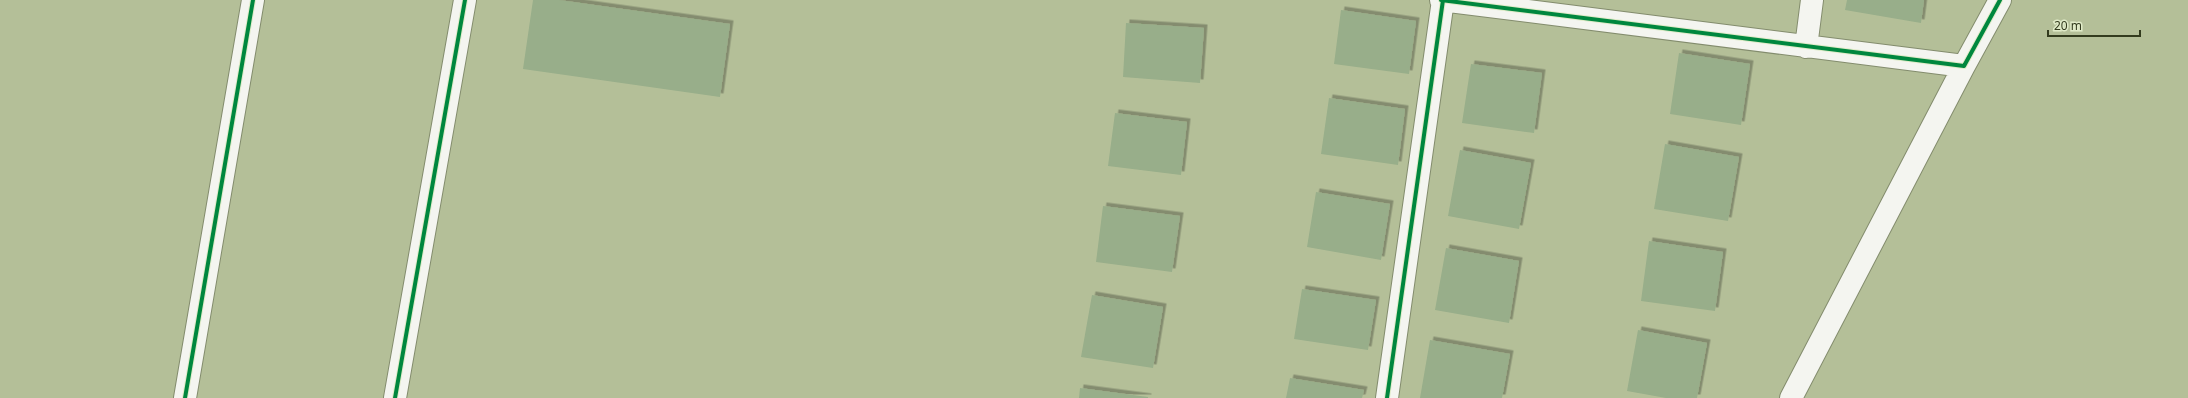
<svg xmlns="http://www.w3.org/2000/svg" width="2188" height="398" font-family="'Noto Sans',sans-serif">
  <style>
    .building { fill: #98ae8a; filter: url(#shadow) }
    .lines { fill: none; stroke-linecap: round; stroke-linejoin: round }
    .street-casing { stroke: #838c6d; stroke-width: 24 }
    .street { stroke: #f4f5f0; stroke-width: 22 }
    .cycleway-casing { stroke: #e0ebc8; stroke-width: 6 }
    .cycleway { stroke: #00873e; stroke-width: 4 }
  </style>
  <defs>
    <filter id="shadow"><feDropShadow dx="3.5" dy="-3.5" stdDeviation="0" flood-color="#0004"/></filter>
  </defs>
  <rect width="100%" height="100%" fill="#b4bf98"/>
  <path class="building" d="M533 0H559L730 24 720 97 523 69Z
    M1847 0H1924L1921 23 1845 10Z
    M1341 10 1416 21 1409 74 1334 64Z
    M1126 23 1204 28 1200 83 1123 77Z
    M1679 53 1750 64 1741 125 1670 114Z
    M1471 64 1542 73 1534 133 1462 123Z
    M1329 98 1405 109 1398 165 1321 154Z
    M1115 113 1187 122 1181 175 1108 166Z
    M1665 144 1739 157 1728 221 1654 209Z
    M1460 150 1531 163 1519 229 1448 216Z
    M1316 192 1390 204 1381 260 1307 247Z
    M1103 206 1180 216 1172 272 1096 262Z
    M1649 241 1723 252 1715 311 1641 301Z
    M1446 248 1519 261 1509 323 1435 310Z
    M1302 289 1376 300 1368 350 1294 339Z
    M1092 295 1163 307 1153 368 1081 357Z
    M1638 330 1707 343 1697 398H1666L1627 391Z
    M1430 340 1510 354 1502 398H1420Z
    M1290 378 1364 390 1362 398H1286Z
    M1080 388 1148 397V398H1079Z"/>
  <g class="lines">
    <g class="street-casing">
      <path id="street" d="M1441 0 1964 66 2000 0
        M1806 47 1812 0
        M185 398 253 0
        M395 398 465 0
        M1387 398 1443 0
        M1791 398 1964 66"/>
    </g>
    <use href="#street" class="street"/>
    <g class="cycleway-casing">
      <path id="cycleway" d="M1441 0 1964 66 2000 0
        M185 398 253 0
        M395 398 465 0
        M1387 398 1443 0"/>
    </g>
    <use href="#cycleway" class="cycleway"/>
  </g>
  <path d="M2048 30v6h92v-6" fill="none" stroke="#333b1e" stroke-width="2"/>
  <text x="2054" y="30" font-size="12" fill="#333b1e" stroke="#e0ebc8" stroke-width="3" paint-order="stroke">20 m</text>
</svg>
